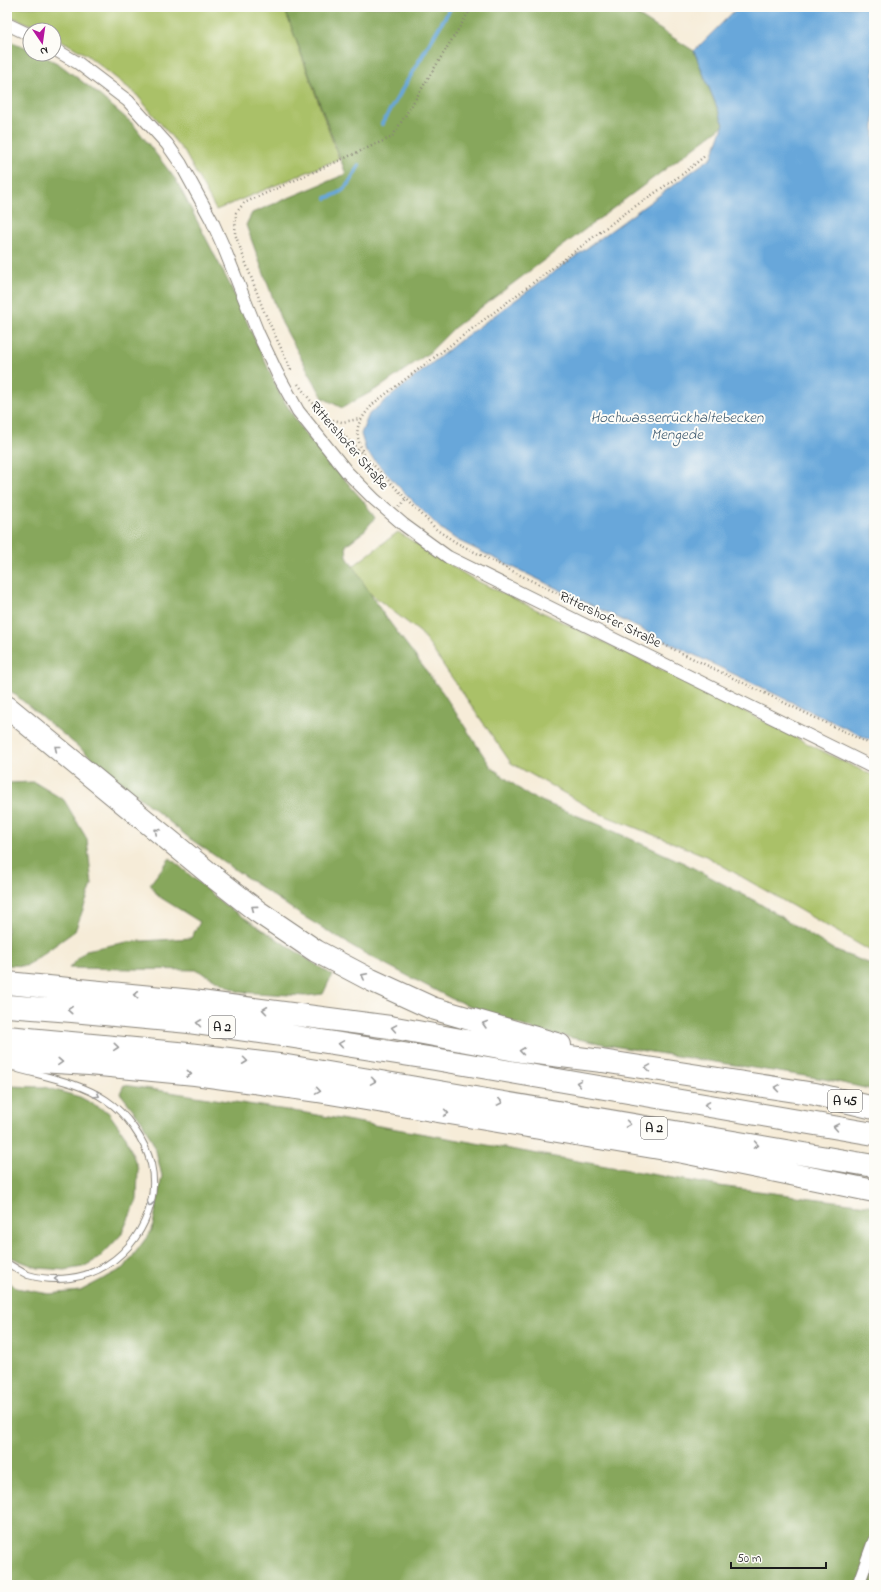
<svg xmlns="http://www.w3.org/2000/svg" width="881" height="1592" font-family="'Indie Flower',sans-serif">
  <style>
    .green { fill: #aac167; stroke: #636e42 }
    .forest { fill: #87a75c; stroke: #52623c }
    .water { fill: #67a7da; stroke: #42627b }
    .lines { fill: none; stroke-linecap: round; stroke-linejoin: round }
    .stream { stroke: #67a7da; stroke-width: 4 }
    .service-casing { stroke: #89847a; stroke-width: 8 }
    .minor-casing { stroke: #89847a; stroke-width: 14 }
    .motorway-casing { stroke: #89847a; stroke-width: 24 }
    .path { stroke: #89847a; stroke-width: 2.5; stroke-dasharray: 1 3; stroke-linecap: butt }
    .service { stroke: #fff; stroke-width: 6 }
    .minor { stroke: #fff; stroke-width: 12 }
    .motorway { stroke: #fff; stroke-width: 22 }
    .oneway { stroke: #999 }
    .labels { text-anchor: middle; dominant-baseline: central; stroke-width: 4; stroke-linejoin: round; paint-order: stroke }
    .shield { fill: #fdfcf7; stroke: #605f5e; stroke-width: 1 }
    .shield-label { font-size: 13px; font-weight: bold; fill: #1c1c1c }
    .street-label { font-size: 14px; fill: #1c1c1c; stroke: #fdfcf7 }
    .water-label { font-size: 15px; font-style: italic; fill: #3e5b71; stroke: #fdfcf7 }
  </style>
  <rect width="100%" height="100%" fill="#fdfcf7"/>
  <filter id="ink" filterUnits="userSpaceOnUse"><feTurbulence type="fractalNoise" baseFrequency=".025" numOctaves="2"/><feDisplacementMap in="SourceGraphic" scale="8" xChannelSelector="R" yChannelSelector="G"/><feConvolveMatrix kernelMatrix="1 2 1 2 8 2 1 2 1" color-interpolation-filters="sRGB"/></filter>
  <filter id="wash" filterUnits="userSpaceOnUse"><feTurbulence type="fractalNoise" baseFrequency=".012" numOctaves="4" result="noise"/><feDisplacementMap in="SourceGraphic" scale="16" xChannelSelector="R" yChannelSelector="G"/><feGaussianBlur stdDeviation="0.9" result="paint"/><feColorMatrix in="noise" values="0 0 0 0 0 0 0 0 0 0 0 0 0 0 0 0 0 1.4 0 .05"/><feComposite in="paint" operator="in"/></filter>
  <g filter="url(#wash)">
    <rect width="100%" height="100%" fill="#f6ecd8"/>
    <path class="green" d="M7 7H284L339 159 216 210 185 153 136 94 87 55 54 36V30H44L7 15Z
      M398 532 471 578 685 681 836 758 874 776V953L704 855 601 814 511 763 421 633 344 573Z"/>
    <path class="forest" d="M284 7H625L694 51 724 125 455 327 430 352 382 386 342 408 323 398 282 323 246 225 252 213 346 174Z
      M7 40 30 49V54H39L59 64 92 89 133 124 176 180 230 285 281 396 303 431 365 503 375 518 363 532 346 545 347 557 382 612 443 693 491 767 529 796 600 825 684 863 757 902 836 951 874 965V1090L824 1079 619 1047 537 1031 452 999 364 953 301 915 189 838 7 688Z
      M34 782 64 800 87 839 92 885 75 931 26 966 7 965V783Z
      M170 858 225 905 332 975 323 994 305 996 239 992 197 970 69 968 86 950 127 942 191 938 200 922 158 896 150 884Z
      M124 1085 306 1113 719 1186 874 1206V1585H7V1280L16 1288 49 1294 80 1291 124 1268 152 1230 162 1176 155 1147 142 1121 120 1093Z
      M7 1086 44 1087 80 1097 108 1112 126 1137 138 1169 137 1200 121 1235 99 1258 83 1267 65 1270 38 1268 10 1257 7 1254Z"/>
    <path class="water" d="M738 7H874V742L457 540 441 529 400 488 366 451 361 434 369 414 462 339 712 157 724 124 694 51Z"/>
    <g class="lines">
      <path class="stream" d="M382 124 451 7
        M326 198C346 193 350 182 359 165"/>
    </g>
  </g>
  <g filter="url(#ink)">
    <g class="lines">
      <g class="service-casing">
        <path id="service" d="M7 1263C14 1267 21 1272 28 1275 42 1279 56 1280 70 1278 123 1272 163 1216 151 1164 145 1140 126 1113 106 1100 81 1083 47 1077 18 1069"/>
      </g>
      <g class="minor-casing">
        <path id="minor" d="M7 24 30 35
          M54 49 78 63 128 101 167 144 181 164 212 221 224 248 258 333 277 373 298 411 347 472 374 499 404 525 448 557 874 768
          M858 1585 874 1541"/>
      </g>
      <g class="motorway-casing">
        <path id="motorway" d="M7 707 215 878 257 911 316 951 371 980 432 1008 560 1045
          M7 983 193 1001 390 1027 521 1051 602 1061 815 1094 874 1108
          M7 1006 72 1011 189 1022 289 1036 435 1059 874 1134
          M7 1037 188 1054 287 1066 874 1166
          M7 1059 89 1064 195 1074 318 1091 683 1152 874 1191"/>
      </g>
      <path class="path" d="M291 370 263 309 235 234 236 213 244 203 392 137 472 7
        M298 384 310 400 327 418 437 530 457 543 528 579 874 746
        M329 419 342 422 360 419
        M364 454C352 429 357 423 374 403L624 214 684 173 706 155
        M399 507 407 499"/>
      <use href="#service" class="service"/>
      <use href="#minor" class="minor"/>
      <use href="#motorway" class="motorway"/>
    </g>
    <defs><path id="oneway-chevron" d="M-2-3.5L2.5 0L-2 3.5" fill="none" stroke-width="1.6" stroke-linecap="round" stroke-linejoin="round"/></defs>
    <g class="oneway">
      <use href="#oneway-chevron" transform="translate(57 748) rotate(-141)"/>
      <use href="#oneway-chevron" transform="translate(157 831) rotate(-140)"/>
      <use href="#oneway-chevron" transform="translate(254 908) rotate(-143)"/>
      <use href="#oneway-chevron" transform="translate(364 976) rotate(-153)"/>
      <use href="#oneway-chevron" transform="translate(136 995) rotate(-174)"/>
      <use href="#oneway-chevron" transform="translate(70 1010) rotate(-176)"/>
      <use href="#oneway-chevron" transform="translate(265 1010) rotate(-172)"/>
      <use href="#oneway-chevron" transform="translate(199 1023) rotate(-172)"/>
      <use href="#oneway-chevron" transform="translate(485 1024) rotate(-164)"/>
      <use href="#oneway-chevron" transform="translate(394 1028) rotate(-170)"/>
      <use href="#oneway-chevron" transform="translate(341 1044) rotate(-171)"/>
      <use href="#oneway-chevron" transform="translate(116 1047) rotate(5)"/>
      <use href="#oneway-chevron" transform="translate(522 1051) rotate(-172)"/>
      <use href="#oneway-chevron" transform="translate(245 1061) rotate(7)"/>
      <use href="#oneway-chevron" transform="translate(60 1062) rotate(3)"/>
      <use href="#oneway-chevron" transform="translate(648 1068) rotate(-171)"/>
      <use href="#oneway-chevron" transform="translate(189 1074) rotate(6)"/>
      <use href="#oneway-chevron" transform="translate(373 1081) rotate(9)"/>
      <use href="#oneway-chevron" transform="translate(579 1083) rotate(-170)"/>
      <use href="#oneway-chevron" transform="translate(777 1088) rotate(-171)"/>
      <use href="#oneway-chevron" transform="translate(318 1091) rotate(9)"/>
      <use href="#oneway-chevron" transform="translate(97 1095) rotate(31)"/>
      <use href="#oneway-chevron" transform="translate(500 1102) rotate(10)"/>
      <use href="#oneway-chevron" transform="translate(707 1105) rotate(-170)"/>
      <use href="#oneway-chevron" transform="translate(446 1113) rotate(9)"/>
      <use href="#oneway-chevron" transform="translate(628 1124) rotate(9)"/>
      <use href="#oneway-chevron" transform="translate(836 1127) rotate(-170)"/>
      <use href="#oneway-chevron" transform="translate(756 1145) rotate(10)"/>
      <use href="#oneway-chevron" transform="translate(150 1204) rotate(100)"/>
      <use href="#oneway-chevron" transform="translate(57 1279) rotate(178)"/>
    </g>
  </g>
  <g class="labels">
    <g class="shield">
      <rect x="209" y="1016" width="26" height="22" rx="3"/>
      <rect x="828" y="1090" width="34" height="22" rx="3"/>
      <rect x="641" y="1117" width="26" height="22" rx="3"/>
    </g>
    <g class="shield-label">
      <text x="222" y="1027">A 2</text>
      <text x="845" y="1101">A 45</text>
      <text x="654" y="1128">A 2</text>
    </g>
    <g class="street-label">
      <text transform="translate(349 446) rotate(49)">Rittershofer Straße</text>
      <text transform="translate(610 620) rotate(26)">Rittershofer Straße</text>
    </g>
    <g class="water-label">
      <text x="677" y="418">Hochwasserrückhaltebecken<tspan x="677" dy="17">Mengede</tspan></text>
    </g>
  </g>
  <rect width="881" height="1592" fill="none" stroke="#fdfcf7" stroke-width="24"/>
  <g transform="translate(42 42) rotate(167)"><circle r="19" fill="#fdfcf7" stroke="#a3a29f"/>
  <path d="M0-3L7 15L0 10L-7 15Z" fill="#b5179e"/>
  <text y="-6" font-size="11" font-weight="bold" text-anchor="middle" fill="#1c1c1c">N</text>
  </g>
  <path d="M731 1562v6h95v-6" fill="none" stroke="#1c1c1c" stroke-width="2"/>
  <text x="737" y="1562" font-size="12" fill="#1c1c1c" stroke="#fdfcf7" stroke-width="3" paint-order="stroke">50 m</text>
</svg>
